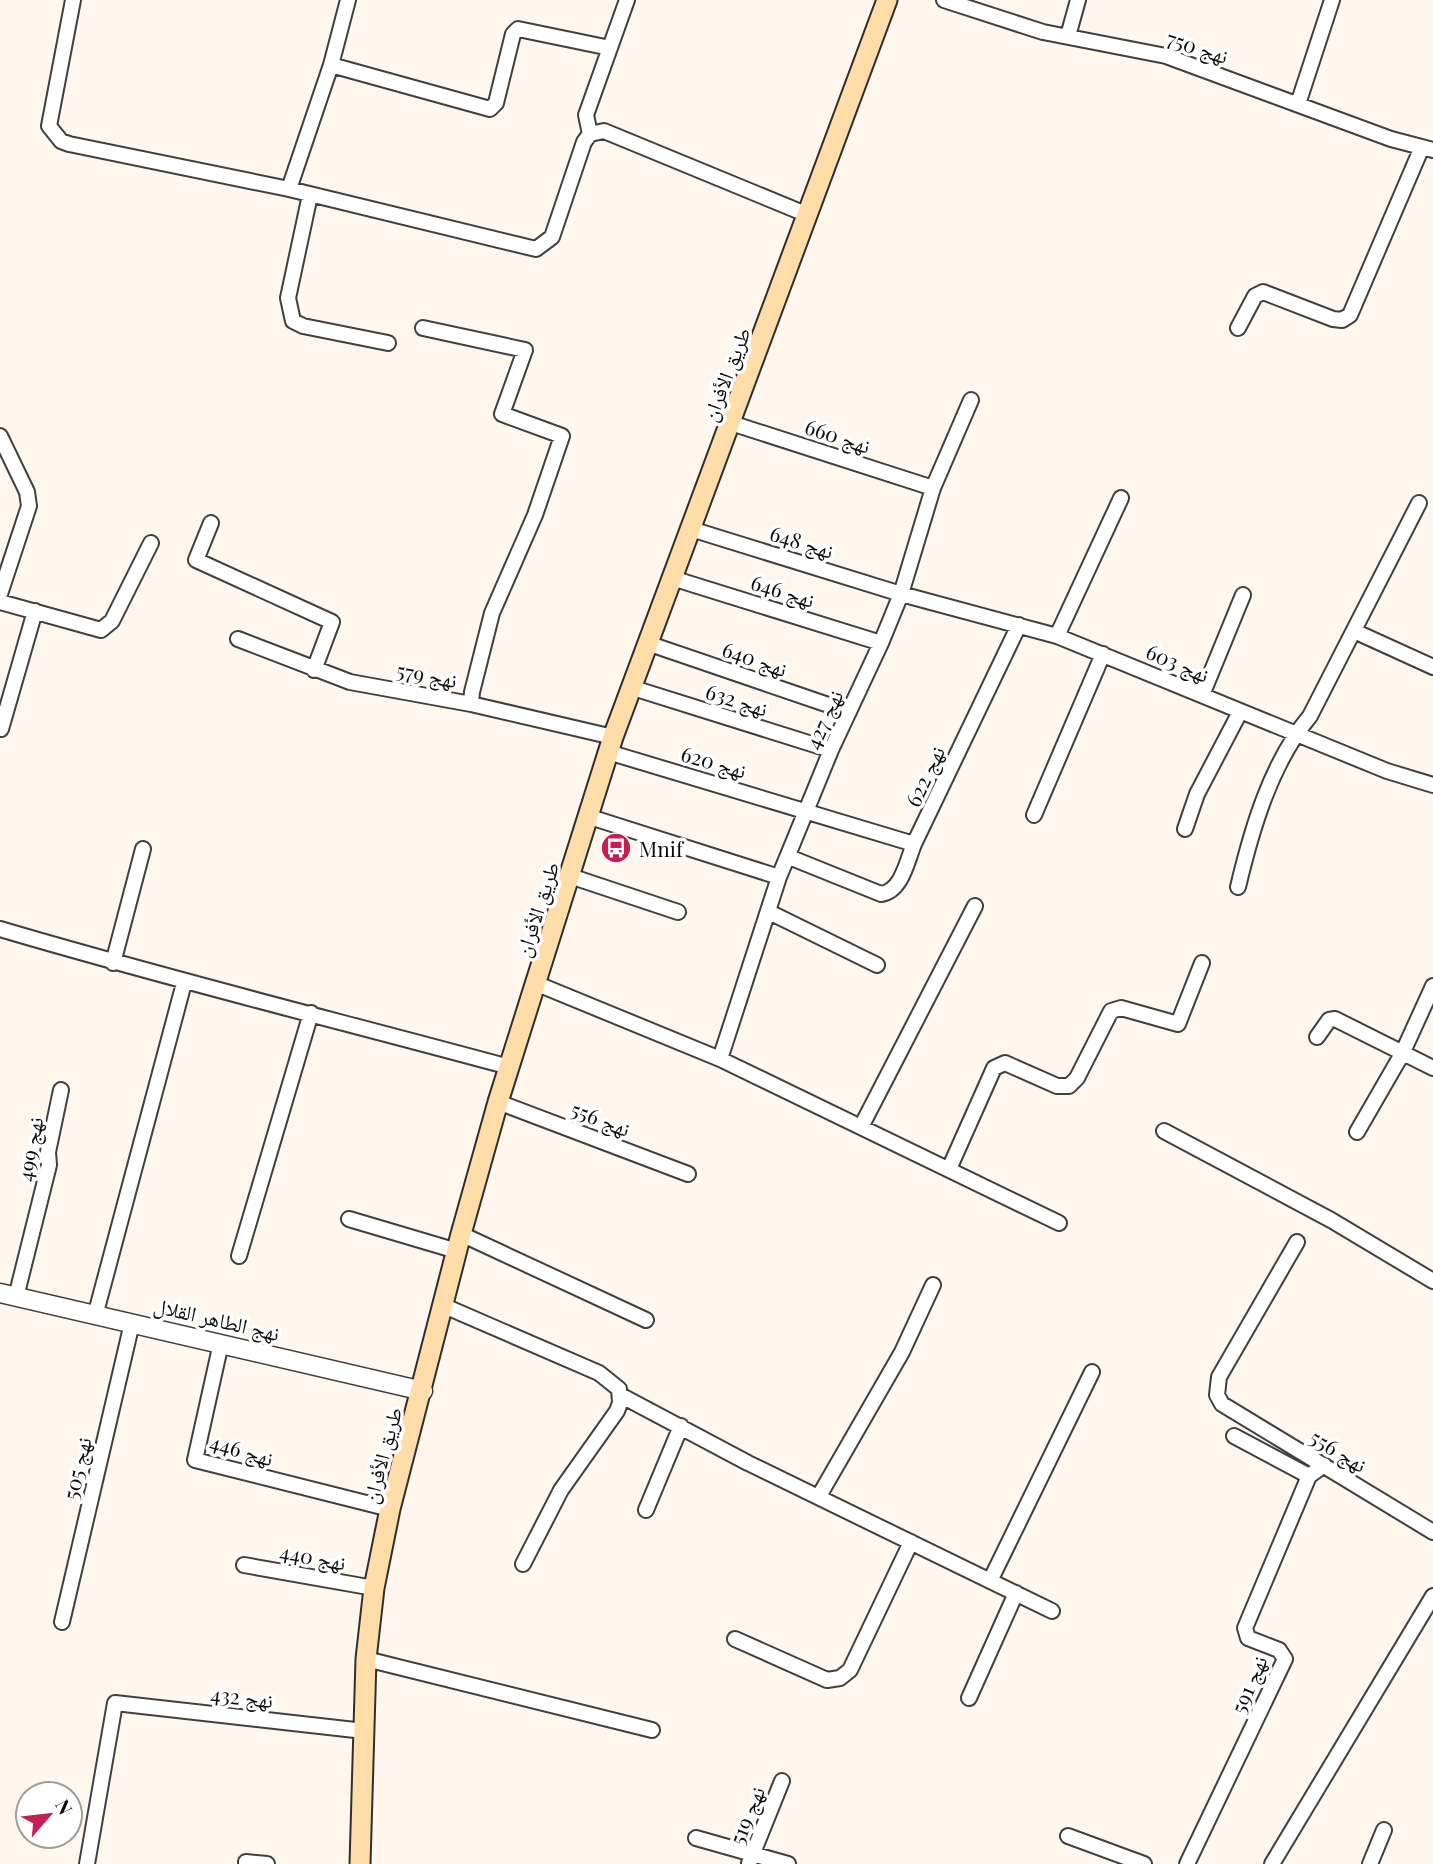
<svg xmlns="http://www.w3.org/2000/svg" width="1433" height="1864" font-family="'Playfair Display','Noto Naskh Arabic',serif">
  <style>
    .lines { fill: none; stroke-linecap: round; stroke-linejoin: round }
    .minor-casing { stroke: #404040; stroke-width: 18 }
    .tertiary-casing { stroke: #404040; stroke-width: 21 }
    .secondary-casing { stroke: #2f2f2f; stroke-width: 23 }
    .minor { stroke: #fff; stroke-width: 14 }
    .tertiary { stroke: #fff; stroke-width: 18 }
    .secondary { stroke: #ffdda8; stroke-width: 19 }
    .labels { text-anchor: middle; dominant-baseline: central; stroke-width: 7; stroke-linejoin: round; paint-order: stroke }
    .street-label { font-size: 21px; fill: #0d0d0d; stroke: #fff }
    .poi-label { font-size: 21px; fill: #0d0d0d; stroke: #fff; text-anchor: start }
  </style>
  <rect width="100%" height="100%" fill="#fff6ed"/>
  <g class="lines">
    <g class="minor-casing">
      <path id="minor" d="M73 0 49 126 61 141 69 144 289 189 536 249 552 237 584 142 590 134 604 131 808 215
        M944 0 1043 32 1166 56 1391 139 1433 150
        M1068 36 1078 0
        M331 65 490 109 496 103 513 34 518 29 610 48
        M1298 104 1332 0
        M590 134 586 115 627 0
        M289 189 331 65 348 0
        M310 195 288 298 293 321 303 326 388 343
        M423 328 525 350 502 414 562 436 535 515 492 613 472 692 471 704
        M1238 328 1255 296 1263 292 1333 319 1342 320 1350 315 1422 147
        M731 423 933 488
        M0 436 27 492 29 506 0 594
        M211 523 196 560 332 622 314 670
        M691 529 901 594 1057 636 1387 771 1433 785
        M672 578 881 643
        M0 602 101 630 112 621 151 543
        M1354 631 1433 667
        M1057 636 1121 498
        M238 639 350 682 471 704 613 737
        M647 643 849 712
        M630 687 831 750
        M1202 695 1243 595
        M1 729 35 611
        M608 752 914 844 1019 625
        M1034 815 1103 654
        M590 817 779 877
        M1185 829 1197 794 1240 712
        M789 857 881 894C902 891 907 861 914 844
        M570 876 678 912
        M1238 887C1252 828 1271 763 1310 716L1419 503
        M769 912 877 965
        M0 929C169 979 339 1021 509 1067
        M113 963 143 849
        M535 983 720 1059 1059 1223
        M1317 1037 1329 1020 1335 1019 1433 1068
        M720 1059 779 877 831 750 881 643 901 594 933 488 971 400
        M498 1102 688 1174
        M861 1127 975 906
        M1164 1131 1331 1220 1433 1281
        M1357 1132 1402 1054 1433 986
        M949 1169 994 1068 1005 1063 1057 1086H1069L1077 1078 1111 1011 1121 1008 1178 1024 1202 963
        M349 1219 457 1251
        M461 1234 646 1320
        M1297 1242 1219 1377 1217 1395 1222 1404 1433 1532
        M239 1256 311 1013
        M16 1297 49 1165 48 1152 61 1090
        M442 1305 599 1373 619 1389 620 1403 617 1411 561 1490 523 1564
        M95 1316 184 983
        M221 1343 195 1460 390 1509
        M620 1395 748 1463 1052 1611
        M1234 1436 1309 1476
        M819 1496 902 1352 933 1285
        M646 1510 681 1426
        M244 1565 374 1588
        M990 1581 1092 1372
        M62 1622 132 1323
        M735 1639 827 1680 840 1678 850 1670 911 1542
        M366 1659 652 1730
        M969 1698 1016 1593
        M1068 1836 1144 1864
        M696 1838 788 1864
        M246 1862 267 1864
        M749 1863 782 1781
        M87 1864 115 1703 364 1731
        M1187 1864 1285 1659 1279 1650 1248 1638 1245 1628 1309 1476 1324 1465
        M1272 1864 1433 1596
        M1370 1864 1384 1830"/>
    </g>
    <g class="tertiary-casing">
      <path id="tertiary" d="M0 1293 423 1391"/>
    </g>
    <g class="secondary-casing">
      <path id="secondary" d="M360 1864 366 1659 374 1588 390 1509 461 1234 498 1102 613 737 887 0"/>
    </g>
    <use href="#minor" class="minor"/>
    <use href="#tertiary" class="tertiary"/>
    <use href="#secondary" class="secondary"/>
  </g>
  <defs>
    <g id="bus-disc" transform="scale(1.575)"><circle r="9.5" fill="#c41e55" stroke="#fff"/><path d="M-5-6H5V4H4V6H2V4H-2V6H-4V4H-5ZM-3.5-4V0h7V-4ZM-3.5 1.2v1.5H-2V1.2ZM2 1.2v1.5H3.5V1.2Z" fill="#fff"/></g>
  </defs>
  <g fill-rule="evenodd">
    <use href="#bus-disc" x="616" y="848"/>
  </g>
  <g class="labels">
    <g class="street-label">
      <text transform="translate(1198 46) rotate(18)">نهج 750</text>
      <text transform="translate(725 374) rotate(-69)">طريق الأفران</text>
      <text transform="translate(838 435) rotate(18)">نهج 660</text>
      <text transform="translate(802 541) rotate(17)">نهج 648</text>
      <text transform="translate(783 590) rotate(17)">نهج 646</text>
      <text transform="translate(755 658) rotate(19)">نهج 640</text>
      <text transform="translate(1178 662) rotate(23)">نهج 603</text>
      <text transform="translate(427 674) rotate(10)">نهج 579</text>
      <text transform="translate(737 699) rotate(17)">نهج 632</text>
      <text transform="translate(823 719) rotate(-66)">نهج 427</text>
      <text transform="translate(714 761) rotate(16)">نهج 620</text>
      <text transform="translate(924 776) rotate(-65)">نهج 622</text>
      <text transform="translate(536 909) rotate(-72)">طريق الأفران</text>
      <text transform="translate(601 1118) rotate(21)">نهج 556</text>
      <text transform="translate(29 1149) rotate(-80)">نهج 499</text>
      <text transform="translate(217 1318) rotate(13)">نهج الطاهر القلال</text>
      <text transform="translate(242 1449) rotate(16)">نهج 446</text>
      <text transform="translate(1339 1450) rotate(31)">نهج 556</text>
      <text transform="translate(381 1455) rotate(-75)">طريق الأفران</text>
      <text transform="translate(76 1468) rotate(-77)">نهج 505</text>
      <text transform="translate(313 1556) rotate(10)">نهج 440</text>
      <text transform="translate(1248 1684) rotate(-67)">نهج 591</text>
      <text transform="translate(242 1696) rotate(6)">نهج 432</text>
      <text transform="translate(746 1815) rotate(-68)">نهج 519</text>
    </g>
    <g class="poi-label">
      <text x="639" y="848">Mnif</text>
    </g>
  </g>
  <g transform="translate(49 1815) rotate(62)"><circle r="33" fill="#ffffff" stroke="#9e9e9e" stroke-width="2"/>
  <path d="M0-5L12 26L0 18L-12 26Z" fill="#c41e55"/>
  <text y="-10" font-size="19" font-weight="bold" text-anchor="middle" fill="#0d0d0d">N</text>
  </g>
</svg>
